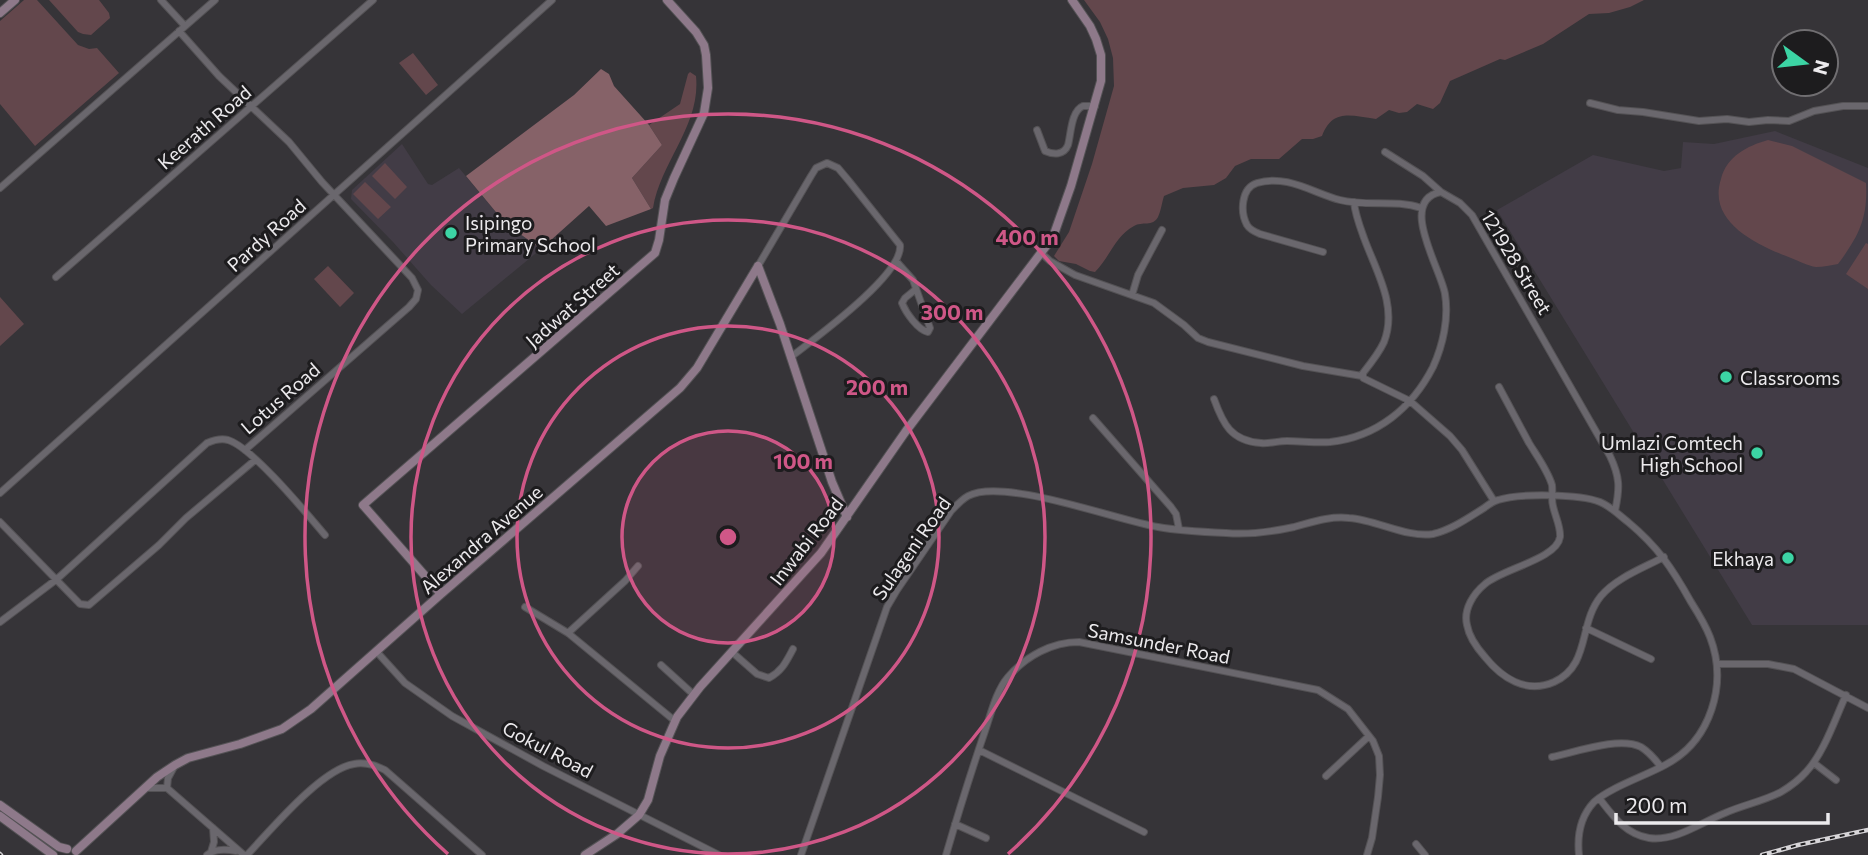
<svg xmlns="http://www.w3.org/2000/svg" width="1868" height="855" font-family="Commissioner,sans-serif">
  <style>
    .built { fill: #423c46 }
    .green { fill: #63474c }
    .forest { fill: #866268 }
    .lines { fill: none; stroke-linecap: round; stroke-linejoin: round }
    .street-casing { stroke: #545255; stroke-width: 8 }
    .secondary-casing { stroke: #545255; stroke-width: 10 }
    .street { stroke: #6a676d; stroke-width: 6 }
    .secondary { stroke: #8e798a; stroke-width: 8 }
    .rail-casing { stroke: #d7d5d8; stroke-width: 4.5 }
    .rail { stroke: #1d1c1e; stroke-width: 2; stroke-dasharray: 5; stroke-linecap: butt }
    .ring { fill: none; stroke: #cf5787; stroke-width: 3.5 }
    .poi-dot { fill: #3cd4a4; stroke: #1d1c1e; stroke-width: 2.5 }
    .labels { text-anchor: middle; dominant-baseline: central; stroke-width: 6; stroke-linejoin: round; paint-order: stroke }
    .street-label { font-size: 19px; fill: #eceaed; stroke: #1d1c1e }
    .poi-label { font-size: 19px; fill: #eceaed; stroke: #1d1c1e; text-anchor: start }
    .centre { fill: #cf5787; stroke: #1d1c1e; stroke-width: 3.5 }
    .ring-label { font-size: 21px; text-anchor: middle; font-weight: bold; fill: #cf5787; stroke: #1d1c1e; stroke-width: 6; stroke-linejoin: round; paint-order: stroke }
  </style>
  <rect width="100%" height="100%" fill="#363438"/>
  <path class="built" d="M1775 131 1868 168V625H1752L1497 210 1593 155 1664 171 1681 168 1683 142 1714 144Z
    M402 144 428 184 432 185 459 168 505 223 541 249 462 314 431 285 393 242 351 199 352 190Z"/>
  <path class="green" d="M24 0H37L78 45 89 49 97 48 119 73 35 146 0 104V21Z
    M49 0H99L109 13 110 18 91 35 83 34 78 32Z
    M1084 0H1644L1630 7 1609 13 1589 14 1543 44 1505 60 1500 59 1450 81 1440 103 1433 109 1417 104 1407 112 1399 113 1389 110 1376 119C1351 116 1333 108 1322 136L1313 139H1302L1279 159H1251L1235 166 1226 178 1214 185 1183 188 1164 196C1162 202 1161 211 1158 217 1153 227 1142 221 1134 226 1115 236 1110 257 1095 272L1090 271 1076 264 1059 261 1054 256 1069 232 1092 164 1114 86 1113 58 1108 39 1100 22Z
    M413 53 438 85 426 95 399 63Z
    M690 72 696 76C701 125 661 161 653 208L651 209 632 178 662 145 649 125 680 104 688 74Z
    M1768 140 1792 146 1866 183C1868 218 1859 236 1838 264 1831 265 1823 267 1816 267 1808 266 1799 261 1791 258 1757 245 1707 222 1721 179 1727 156 1747 146 1768 140Z
    M385 163 407 187 395 199 372 176Z
    M365 182 391 207 378 219 353 194Z
    M1866 243 1868 244V289L1846 274Z
    M328 266 354 293 340 307 314 279Z
    M0 297 24 324 0 346Z"/>
  <path class="forest" d="M601 69 609 74 614 86 649 125 662 145 632 178 651 209 606 226 589 206 541 249 505 223 466 176 574 95Z"/>
  <g class="lines">
    <g class="street-casing">
      <path id="street" d="M161 0 185 26
        M179 31 219 76 289 142 322 182 412 278 418 290 416 299 409 307 245 450
        M1590 103 1618 110 1643 112 1699 121 1727 119 1749 122 1768 120 1789 121 1814 111 1843 106H1868
        M1037 130 1045 151C1054 155 1064 155 1068 145 1071 134 1071 111 1083 106 1084 106 1093 106 1095 106
        M1385 152 1423 176 1441 192
        M0 188 215 0
        M1354 202C1355 214 1360 227 1364 238 1376 271 1398 306 1384 342 1379 353 1371 363 1363 373V378L1410 401 1450 436 1462 450 1494 501
        M1323 252 1260 234C1255 232 1250 230 1247 225 1240 212 1241 188 1257 183 1287 174 1313 193 1340 200 1367 207 1395 199 1421 208
        M1041 253 1050 261 1075 275 1154 303 1184 325 1198 338 1208 342 1303 366 1362 376
        M896 261 913 280 930 328 928 332C918 330 906 313 902 303L905 298 916 289
        M758 266 811 176 816 168 827 163 838 168 849 181 900 245C904 274 814 339 791 357
        M56 277 373 0
        M1132 295 1138 275 1162 230
        M1499 387C1509 406 1519 424 1529 443 1537 456 1548 471 1552 485 1553 492 1551 499 1553 506 1555 516 1561 527 1560 537 1557 559 1502 569 1485 584 1474 593 1463 609 1467 625 1469 637 1477 648 1485 657 1502 678 1526 694 1554 682 1591 665 1578 624 1601 596 1616 578 1643 568 1664 557
        M1214 399C1223 424 1231 441 1261 443 1269 444 1278 441 1287 441 1301 441 1316 443 1330 442 1377 437 1412 408 1433 367 1443 345 1449 318 1445 294 1441 269 1397 200 1441 192L1460 203 1472 215 1610 456C1620 477 1620 488 1615 511
        M1093 418 1171 507 1176 514 1179 529
        M0 493 552 0
        M0 522 80 604 89 605 159 545 186 518 255 460
        M525 607 568 633 675 721
        M0 622 57 579 207 443C214 440 220 438 228 440 252 447 307 514 325 535
        M1586 628 1651 659
        M568 633 625 581 638 566
        M376 651 405 683 452 716 543 766 719 855
        M732 652 757 674 769 678C782 671 786 662 793 649
        M1718 664H1768L1794 669 1868 708
        M661 665 694 695
        M979 750 1144 832
        M1552 757C1576 752 1619 736 1641 747 1649 752 1655 759 1661 767
        M1814 763 1836 780
        M1326 776 1369 736
        M147 788H167L244 855
        M167 788 168 778 174 767
        M1599 798C1613 816 1625 834 1649 838 1675 842 1702 822 1725 813 1743 805 1764 801 1781 792 1791 786 1799 780 1806 772 1824 753 1835 719 1846 695
        M955 824 986 838
        M1416 844 1425 855
        M211 852 214 842 213 828
        M207 855C215 848 226 849 236 851
        M247 855C270 831 321 769 354 764 364 762 375 765 385 770L482 855
        M801 855 887 607 897 590 951 511C956 506 961 500 968 496 1003 477 1116 520 1158 527 1180 531 1203 532 1226 533 1249 535 1271 532 1294 527 1313 522 1329 516 1349 518 1377 520 1407 538 1433 534 1451 530 1468 518 1484 508 1488 505 1493 501 1498 500 1519 493 1580 494 1600 502 1610 506 1619 515 1628 522 1658 547 1672 568 1691 602 1698 613 1705 624 1710 637 1728 684 1711 741 1665 765 1645 776 1611 787 1594 802 1580 817 1577 836 1579 855
        M946 855C958 814 971 772 985 731 991 714 996 691 1008 677 1026 656 1052 642 1079 642L1318 690 1348 709 1373 741 1379 756 1380 775 1378 797 1372 838 1367 855"/>
    </g>
    <g class="secondary-casing">
      <path id="secondary" d="M0 13 15 0
        M758 266 780 324 832 482 847 517
        M441 594 363 505 655 253 659 240 665 200 674 178 704 113 708 88 706 55 704 45 696 32 667 0
        M0 805 59 847 67 849
        M0 816 53 855
        M76 851 157 777 175 765 188 758 240 744 282 729 311 709 441 594 680 388 697 368 758 266
        M585 855 617 834 639 815 648 800 660 756 677 717 700 687 821 553 906 431 1053 237 1071 186 1101 81V55L1096 39 1090 26 1072 0"/>
    </g>
    <use href="#street" class="street"/>
    <use href="#secondary" class="secondary"/>
    <g class="rail-casing">
      <path id="rail" d="M0 854 1 855
        M1762 855 1798 845 1868 830"/>
    </g>
    <use href="#rail" class="rail"/>
  </g>
  <circle cx="728" cy="537" r="106" fill="#cf5787" fill-opacity=".12"/>
  <g class="ring">
    <circle cx="728" cy="537" r="106"/>
    <circle cx="728" cy="537" r="211"/>
    <circle cx="728" cy="537" r="317"/>
    <path d="M448 854A423 423 0 1 1 1008 854"/>
  </g>
  <g class="poi-dot">
    <circle cx="451" cy="233" r="7"/>
    <circle cx="1726" cy="377" r="7"/>
    <circle cx="1757" cy="453" r="7"/>
    <circle cx="1788" cy="558" r="7"/>
  </g>
  <g class="labels">
    <g class="street-label">
      <text transform="translate(204 127) rotate(-41)">Keerath Road</text>
      <text transform="translate(266 235) rotate(-42)">Pardy Road</text>
      <text transform="translate(1517 262) rotate(59)">121928 Street</text>
      <text transform="translate(572 305) rotate(-41)">Jadwat Street</text>
      <text transform="translate(280 398) rotate(-41)">Lotus Road</text>
      <text transform="translate(481 539) rotate(-41)">Alexandra Avenue</text>
      <text transform="translate(806 541) rotate(-52)">Inwabi Road</text>
      <text transform="translate(911 548) rotate(-55)">Sulageni Road</text>
      <text transform="translate(1159 643) rotate(11)">Samsunder Road</text>
      <text transform="translate(548 749) rotate(28)">Gokul Road</text>
    </g>
    <g class="poi-label">
      <text x="465" y="222">Isipingo<tspan x="465" dy="22">Primary School</tspan></text>
      <text x="1740" y="377">Classrooms</text>
      <text x="1743" y="442" text-anchor="end">Umlazi Comtech<tspan x="1743" dy="22">High School</tspan></text>
      <text x="1774" y="558" text-anchor="end">Ekhaya</text>
    </g>
  </g>
  <circle cx="728" cy="537" r="10" class="centre"/>
  <g class="ring-label">
    <text x="1027" y="245">400 m</text>
    <text x="952" y="320">300 m</text>
    <text x="877" y="395">200 m</text>
    <text x="803" y="469">100 m</text>
  </g>
  <g transform="translate(1805 63) rotate(105)"><circle r="33" fill="#1d1c1e" stroke="#706e71" stroke-width="2"/>
  <path d="M0-5L12 26L0 18L-12 26Z" fill="#3cd4a4"/>
  <text y="-10" font-size="19" font-weight="bold" text-anchor="middle" fill="#eceaed">N</text>
  </g>
  <path d="M1616 813v10h212v-10" fill="none" stroke="#eceaed" stroke-width="3.5"/>
  <text x="1626" y="813" font-size="21" fill="#eceaed" stroke="#1d1c1e" stroke-width="5" paint-order="stroke">200 m</text>
</svg>
